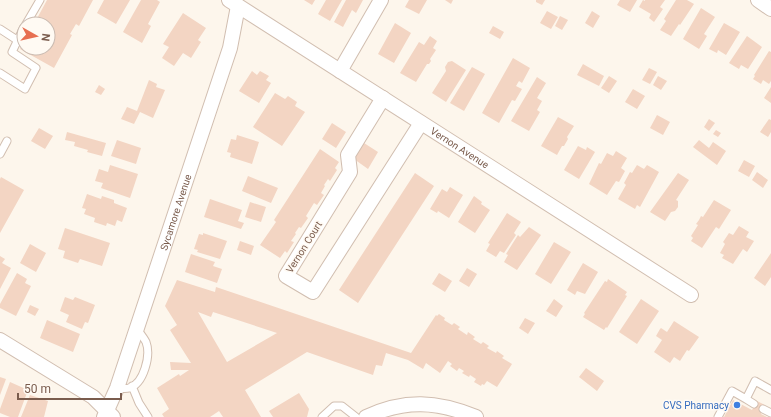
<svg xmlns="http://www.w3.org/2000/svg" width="771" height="417" font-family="Roboto,sans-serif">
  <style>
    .building { fill: #f3d5c3; fill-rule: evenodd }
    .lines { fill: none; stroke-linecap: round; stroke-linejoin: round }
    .service-casing { stroke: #d1beb0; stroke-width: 9 }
    .minor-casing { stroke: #d1beb0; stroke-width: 16 }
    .service { stroke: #fff; stroke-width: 7 }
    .minor { stroke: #fff; stroke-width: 14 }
    .shop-dot { fill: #3f7fe0; stroke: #fffaf3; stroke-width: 1.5 }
    .labels { text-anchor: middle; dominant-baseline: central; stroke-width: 3; stroke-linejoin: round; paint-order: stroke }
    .street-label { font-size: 10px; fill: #7a5c4d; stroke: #fffaf3 }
    .shop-label { font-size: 10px; fill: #366cbe; stroke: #fffaf3; text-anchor: end }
  </style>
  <rect width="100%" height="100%" fill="#fdf6ec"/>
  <path class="building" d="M47 0H93L79 26 76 24 70 34 72 35 54 68 20 49 24 41V48H48V24H34Z
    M104 0H130L116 24 97 13Z
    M141 0H157L160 2 148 24 151 26 142 43 123 32Z
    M304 0H315L312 5Z
    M326 0H342L330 21 318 14Z
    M346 0H363L356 13 352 10 343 27 334 22Z
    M409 0H427L419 14 405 7Z
    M445 0H453L451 4Z
    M536 0H545L542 5 536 2Z
    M620 0H637L630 12 617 5Z
    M643 0 645 1V0H665L660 7 663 9 654 22 649 18 651 14 639 7Z
    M676 0H687L694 4 680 25 679 24 671 36 660 30 666 21 664 19Z
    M701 8 715 17 704 34 707 36 699 49 683 39Z
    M547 11 558 17 551 29 540 23Z
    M592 11 600 16 593 28 585 23Z
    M183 13 206 28 198 40 201 42 191 58 183 53 174 66 162 58 169 47 163 44Z
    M560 16 568 20 562 30 555 26Z
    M395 23 411 33 394 63 378 54Z
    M724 23 740 32 726 55 718 50 717 53 709 49Z
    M493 26 504 32 500 39 489 33Z
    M430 36 437 41 433 48 436 50 430 59 431 61 429 64H427L416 82 400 73 419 42 424 45Z
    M747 36 762 47 748 69 741 65 739 69 729 63Z
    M769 51 771 52V81L769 84 763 80 761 84 753 79 755 76 754 75Z
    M513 58 530 68 522 83 519 81 516 86 522 89 515 101 512 100 499 123 482 113Z
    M452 61 466 70 446 102 432 93 446 71 445 67 448 62Z
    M583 64 604 76 599 86 577 75Z
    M472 67 485 74 464 111 450 103Z
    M649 68 657 72 650 84 642 80Z
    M252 71 257 75 260 71 269 76 266 80 271 83 259 103 239 91Z
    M609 76 617 81 609 93 601 88Z
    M658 76 667 81 661 90 653 85Z
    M537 77 546 83 537 98 542 101 537 110 540 112 529 131 511 121Z
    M149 80 157 84 156 87 165 90 153 118 140 112 134 124 121 119 127 107 137 111Z
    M99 85 105 89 101 95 95 92Z
    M771 87V103L764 98Z
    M633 89 645 96 637 109 625 102Z
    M275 93 285 99 288 96 297 102 295 106 305 112 282 146 253 127Z
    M657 115 670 122 663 135 650 128Z
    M558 117 574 126 567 137 568 139 564 146H562L557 155 541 146Z
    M709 119 715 123 709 131 704 127Z
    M769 119 771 120V132L768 137 760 132Z
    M332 123 346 132 336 148 322 139Z
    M39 128 53 136 45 149 31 141Z
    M716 130 721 133 718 137 713 134Z
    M67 132 106 143 102 156 87 152 88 150 74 146 75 142 65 140Z
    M237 135 259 142 252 164 230 157 231 153 227 152 231 139 236 140Z
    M117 140 141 148 136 164 111 156Z
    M699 140 709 148 713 142 726 151 717 165 693 147Z
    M364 143 378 152 368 169 354 159Z
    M578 146 586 150 587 147 595 152 579 179 564 170Z
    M320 149 339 162 335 168 337 170 330 181 328 179 324 185 325 186 321 193 324 195 317 205 314 203 306 216 308 218 301 228 299 227 295 233 296 234 291 241 294 242 287 253 285 251 280 258 260 245 276 222 274 220Z
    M616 151 627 158 621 168 625 171 619 182 616 181 607 195 589 184 599 163 601 164 607 153 613 156Z
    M744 160 755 166 749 177 738 171Z
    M110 165 138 174 130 198 101 188 103 183 95 181 99 169 108 172Z
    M637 165 644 169 647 165 659 172 640 207 637 205 635 209 618 199 626 185 624 183 630 172 632 173Z
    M757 172 768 180 763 188 752 180Z
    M415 173 434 186 358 303 339 290Z
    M678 173 689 180 676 200 678 201V207L675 211 671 212 665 221 650 212Z
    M248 176 278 188 271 203 242 191Z
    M1 177 24 190 0 233V179Z
    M450 187 463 195 449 218 438 211 437 213 430 209 442 189 447 192Z
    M87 194 101 199 102 196 114 200V203L127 208 122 222 117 220 115 226 107 223 106 226 94 222 95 218 84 214 86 209 82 208Z
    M474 196 482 202 481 204 490 210 475 233 458 222Z
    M210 199 242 210 238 221 244 223 241 229 204 217Z
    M714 200 731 210 719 229 716 227 702 248 691 241 693 238 691 236 698 225 696 224 699 220 701 216 703 217Z
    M250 202 266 207 261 222 245 217Z
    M507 213 521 222 514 233 516 235 504 253 500 251 496 257 486 251 490 244 488 243Z
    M739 226 749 232 746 237 754 241 747 252 743 249 733 264 722 258 724 255 720 253 725 244 723 242 729 233 733 235Z
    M529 227 541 235 517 270 504 262 508 255 506 254 518 235 520 237Z
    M65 228 110 243 102 266 80 259 78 263 63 258 65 251 58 249Z
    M203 233 227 241 220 259 197 252 198 250 194 249 199 234 203 235Z
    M240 241 254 246 251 255 237 250Z
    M554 242 571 252 551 284 535 274Z
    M30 244 46 253 36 272 20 263Z
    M771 253V277L765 286 754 278Z
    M191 254 215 262 213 266 222 269 217 283 185 272Z
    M0 256 5 259 2 263 11 268 0 289Z
    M583 263 598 272 585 294 577 291 575 295 567 290Z
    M467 268 477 274 469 287 459 281Z
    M17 273 27 279 25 283 31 286 16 316 0 308V304Z
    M439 273 452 281 445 292 432 284Z
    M608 279 627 292 625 295 627 296 607 328 606 327 604 330 583 317 585 314 584 313 605 281 607 282Z
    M177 280 215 292 216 287 411 353 436 315 437 316 439 314 445 318 444 320 452 325 454 323 460 327 458 329 467 335 468 332 475 337 473 339 481 344 483 342 489 346 487 348 496 353 497 351 504 356 502 358 512 364 497 387 487 381 484 385 482 384 481 386 474 382 476 379 470 375 469 377 462 373 464 371 459 368 457 371 450 366 452 364 448 361 440 373 426 363 423 369 408 360 386 353 382 366 376 365 373 375 307 352 245 390 261 417H223L219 411 210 417H164L162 414 169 409 157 388 179 374 180 376 189 370H171L170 362 191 363 170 330 177 325 165 306ZM198 312 211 317 213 312 277 333 227 362Z
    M65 297 73 300 75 297 95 305 88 323 85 322 82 329 66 322 69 315 60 311Z
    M554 299 563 306 556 317 546 311Z
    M641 299 659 311 637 344 619 332Z
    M30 305 39 309 35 316 27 312Z
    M525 318 535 323 528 334 519 328Z
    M47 320 80 334 73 352 40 338Z
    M674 321 699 337 689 351 687 350 680 361 674 357 670 363 654 352 662 340 656 336 660 329 661 328 667 332Z
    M586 368 604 381 597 391 579 377Z
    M0 377 6 379 0 395Z
    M10 382 28 390 18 417H10L0 413V409Z
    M299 393 309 409 307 417H273L269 411Z
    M30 395 48 401 44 417H21Z
    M733 400 752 410 757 401 765 405 761 414 767 417H724Z"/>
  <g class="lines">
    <g class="service-casing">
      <path id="service" d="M26 24 40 0
        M0 29 17 40
        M0 73 25 89 36 68 12 52 24 27
        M0 154 7 141
        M132 386 139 403 148 417
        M117 388C120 388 126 389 129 388 144 384 151 355 146 342 144 338 140 333 137 329
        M746 399 754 404
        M763 409 771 413
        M322 417 334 406H342L356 417
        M718 417 732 391 746 399 755 381 771 390"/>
    </g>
    <g class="minor-casing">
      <g id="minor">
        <path id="s1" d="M229 0 691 295"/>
        <path d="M758 0 771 9"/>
        <path d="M340 71 381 0"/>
        <path d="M383 98 348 155 350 172 286 276 313 292 421 123"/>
        <path d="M0 340 93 397 113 417"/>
        <path id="s2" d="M104 417 117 388 230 48 238 6"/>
        <path d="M366 417C405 399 437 401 476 417"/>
      </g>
    </g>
    <use href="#service" class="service"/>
    <use href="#minor" class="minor"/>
  </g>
  <circle class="shop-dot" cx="737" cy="405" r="4"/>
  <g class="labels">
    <g class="street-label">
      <text stroke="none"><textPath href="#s1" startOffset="274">Vernon Avenue</textPath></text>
      <text stroke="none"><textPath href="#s2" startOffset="217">Sycamore Avenue</textPath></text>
      <text transform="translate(304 247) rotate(-58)">Vernon Court</text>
    </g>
    <g class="shop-label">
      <text x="729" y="405">CVS Pharmacy</text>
    </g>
  </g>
  <g transform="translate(36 36) rotate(98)"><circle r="19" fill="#fffaf3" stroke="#cabbb1"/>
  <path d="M0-3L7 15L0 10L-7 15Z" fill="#e76f51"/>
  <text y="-6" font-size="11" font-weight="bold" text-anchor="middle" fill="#7a5c4d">N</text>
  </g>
  <path d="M18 393v6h103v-6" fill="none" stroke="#7a5c4d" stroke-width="2"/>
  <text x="24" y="393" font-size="12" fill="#7a5c4d" stroke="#fffaf3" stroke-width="3" paint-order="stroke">50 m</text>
</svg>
